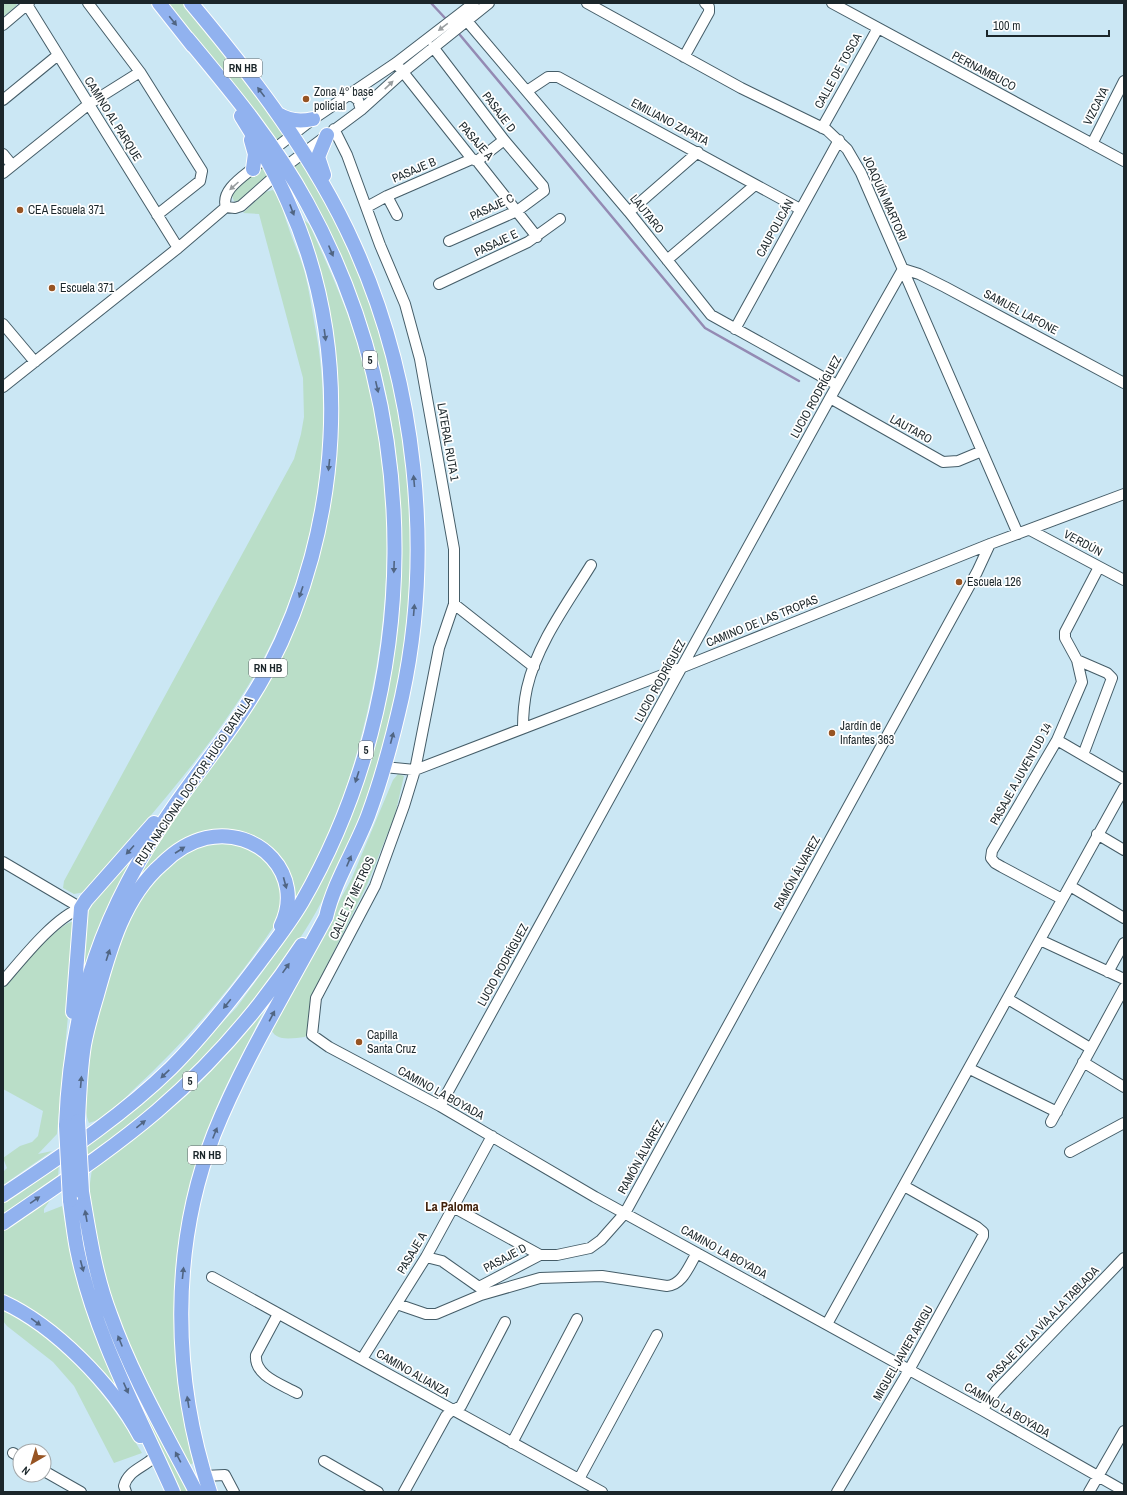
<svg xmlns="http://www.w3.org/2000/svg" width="1127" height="1495" font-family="'Archivo Narrow',sans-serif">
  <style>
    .green { fill: #badec8 }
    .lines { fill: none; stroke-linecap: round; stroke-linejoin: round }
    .stream { stroke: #948ab3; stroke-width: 2.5 }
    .minor-casing { stroke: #455d68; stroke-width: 12 }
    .highway-casing { stroke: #fff; stroke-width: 16 }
    .minor { stroke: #fff; stroke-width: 10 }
    .highway { stroke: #91b2ef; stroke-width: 14 }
    .highway-bridge-casing { stroke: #fff; stroke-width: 16; stroke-linecap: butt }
    .highway-bridge { stroke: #91b2ef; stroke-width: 14 }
    .oneway { fill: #506583 }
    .oneway2 { fill: #989d9f }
    .poi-dot { fill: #975423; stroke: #fff; stroke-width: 1.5 }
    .labels { text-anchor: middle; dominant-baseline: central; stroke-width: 3.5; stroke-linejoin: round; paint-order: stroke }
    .shield { fill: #fff; stroke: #5f676a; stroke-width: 1 }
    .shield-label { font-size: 11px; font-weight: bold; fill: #1b262a }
    .street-label { font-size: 12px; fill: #1b262a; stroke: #fff }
    .poi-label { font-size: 12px; fill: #1b262a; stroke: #fff; text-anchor: start }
    .neighbourhood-label { font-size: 13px; font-weight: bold; fill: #402009; stroke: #fff }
  </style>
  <rect width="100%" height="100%" fill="#cbe7f4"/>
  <path class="green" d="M3 3H17L16 6 3 17Z
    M168 3H184L241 73 286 133 275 141Z
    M301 162C335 217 362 275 380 336 385 351 390 365 393 380 431 561 408 749 316 912 300 941 278 968 258 995 246 1010 236 1026 223 1040 182 1085 134 1122 87 1159L86 1145 188 1059 237 1007 280 948 294 926 381 713C414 570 408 419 352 283 335 242 314 205 293 167Z
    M262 165 268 175 239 202 234 201 232 196 233 191Z
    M273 190C281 200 284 215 288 226 293 242 301 258 305 274 309 289 311 305 314 321 340 451 310 596 235 706 191 772 137 831 85 892L74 894 63 888 64 881 294 459 301 434 304 417 303 378 259 214 243 213 265 192Z
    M304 220 309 224C329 268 349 312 362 359 397 484 394 616 360 741 347 791 323 858 294 900L280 858 207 832 128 900 114 920 164 833 234 737 271 677 301 611 318 559 326 527 333 481V341L324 288Z
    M398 774 404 776 395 815 367 885 314 991 308 1033 305 1037C292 1038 274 1043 270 1026L351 880 393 780Z
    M216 842 251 847 277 873 282 898 279 915 274 926C234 986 185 1042 133 1090 121 1102 105 1119 89 1123 69 1076 122 911 158 874 165 867 181 853 189 850 198 846 207 844 216 842Z
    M139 848 81 985 86 910Z
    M72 922 74 924 76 930 57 1134 38 1154 52 1151 3 1185V1172L7 1168 3 1158 20 1146 32 1142 38 1136 43 1111 3 1089V989C14 976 58 923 72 922Z
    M266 1006C248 1045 226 1081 211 1121 169 1232 165 1347 193 1463L190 1465 126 1339 111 1300 92 1221 89 1190 92 1169C128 1142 165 1116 198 1085 223 1060 243 1032 266 1006Z
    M59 1163 58 1178 3 1215V1201Z
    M76 1194 85 1243 189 1492H180C148 1419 109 1349 88 1271 81 1246 79 1220 76 1194Z
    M51 1199 44 1209V1213L62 1206C69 1244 76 1282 89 1319 98 1344 109 1368 120 1392L119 1396 3 1297V1231Z
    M3 1310C64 1342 108 1395 142 1453L114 1463 74 1386 53 1362 7 1326 3 1321Z"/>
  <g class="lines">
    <path class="stream" d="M431 3 445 18
      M460 35 705 328 799 381"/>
    <g class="minor-casing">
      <path id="minor" d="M26 3 178 248
        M88 3 140 72 202 171 200 181 157 215
        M587 3 741 88 827 130 847 149 861 173 1018 534
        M832 3 1124 161
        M467 21 629 212 711 315 837 385
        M3 25 29 3
        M433 47 504 140 543 186 544 191 517 211 449 241
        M684 57 709 12V7L705 3
        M399 67 472 159 477 161 537 237
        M527 91 548 77H558L800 209
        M349 93 358 100 361 110
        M3 100 58 55
        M822 128 878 28
        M334 129 347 155 380 245 405 304 420 359 454 549V604L439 648 415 770 404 806 375 886 316 998 312 1035 329 1047 440 1106 595 1197 982 1410 1124 1491
        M1092 144 1124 81
        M269 153 313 119 396 63 474 3
        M3 154 12 165
        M477 161 504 140
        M3 173 89 104 140 72
        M387 196 397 215
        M226 207 235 208 241 206 286 166 361 110 403 72 489 3
        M226 207C220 189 246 175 258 164
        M367 207 387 196 472 159
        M629 212 698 152
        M667 260 755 185
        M439 284 528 242 560 219
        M3 324 35 362
        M735 329 839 140
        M3 387 178 248 226 207
        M830 398 943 462 958 461 982 451
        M1030 530 1124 580
        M454 604 534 667
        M1077 660 1107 673 1112 678 1083 755
        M523 728C523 715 524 702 527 688 537 644 567 604 591 565
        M1057 740 1124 779
        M384 767 415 770 683 667 990 544 1124 494
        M1097 834 1124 850
        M3 862 81 908
        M1070 886 1124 918
        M1062 899 1002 867 995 863 991 858 992 851 1057 740 1082 682 1077 660 1065 638V632L1099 567
        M1040 940 1124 979
        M1108 972 1124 943
        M3 981C22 959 54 918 81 908
        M1008 999 1090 1048
        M1083 1062 1124 1087
        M970 1069 1057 1112
        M440 1106 830 398 903 269 919 274 945 287 1124 383
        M1051 1122 1124 988
        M1070 1152 1124 1123
        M453 1207 540 1255
        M426 1257 442 1261 479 1287
        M212 1277 602 1492
        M479 1287 540 1255H557L590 1248 601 1240 625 1213 977 572 990 544
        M397 1304 426 1314H436L481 1295 540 1278 602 1276 667 1286C683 1285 689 1265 697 1253
        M278 1314 256 1355C254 1376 281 1384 297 1393
        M827 1324 1124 788
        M362 1359 426 1257 492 1136
        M982 1410 996 1391 1124 1258
        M512 1443 577 1319
        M13 1453 20 1457
        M324 1461 378 1492
        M44 1471 81 1492
        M204 1476 225 1475 234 1492
        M579 1479 657 1335
        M126 1492 124 1486C128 1471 142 1468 152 1459
        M404 1492 446 1416 450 1412 461 1406 505 1322
        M837 1492 909 1370 983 1236V1232L977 1227 904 1186
        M1089 1492 1124 1431"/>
    </g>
    <g class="highway-casing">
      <path id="highway" d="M159 3 193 46
        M191 3C253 77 314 156 354 245 416 382 434 550 402 697 393 737 382 778 368 816 355 850 334 882 326 917 288 988 244 1059 214 1134 170 1247 172 1378 210 1492
        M278 114C289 121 300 122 313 119
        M251 140 255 154 253 169
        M324 175 318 157 327 135
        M73 1012 81 908 86 900 154 823
        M78 1121C79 1096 80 1070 84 1045 87 1028 92 1012 97 995 110 948 124 897 162 864 174 852 189 842 206 838 258 826 306 875 281 926
        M66 1126C71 1001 103 908 175 805 207 759 242 718 268 669 342 528 354 348 288 202 275 172 258 143 241 116
        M82 1192C89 1233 95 1275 110 1314 132 1376 166 1434 196 1492
        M3 1195C61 1156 121 1117 171 1068 203 1036 231 1000 259 963 274 943 289 924 302 902 424 690 425 417 307 203 274 142 231 91 187 38
        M70 1200C72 1216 74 1233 77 1249 94 1334 138 1413 173 1492
        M3 1223C55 1187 109 1152 157 1111 213 1063 262 1006 302 945
        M3 1302C55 1326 113 1385 140 1436"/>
    </g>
    <use href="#minor" class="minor"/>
    <use href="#highway" class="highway"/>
    <g class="highway-bridge-casing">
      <path id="highway-bridge" d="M78 1121 82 1192
        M66 1126 70 1200"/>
    </g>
    <use href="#highway-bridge" class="highway-bridge"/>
  </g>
  <defs><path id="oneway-solid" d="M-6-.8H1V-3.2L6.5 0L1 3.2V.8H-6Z"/></defs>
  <g class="oneway">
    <use href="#oneway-solid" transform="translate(173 21) rotate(51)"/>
    <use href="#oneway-solid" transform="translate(261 92) rotate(-127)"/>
    <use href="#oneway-solid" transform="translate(292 210) rotate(69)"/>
    <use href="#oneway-solid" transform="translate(331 251) rotate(67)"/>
    <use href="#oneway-solid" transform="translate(325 335) rotate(82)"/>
    <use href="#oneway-solid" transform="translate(377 387) rotate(77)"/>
    <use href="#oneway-solid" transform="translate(329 465) rotate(96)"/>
    <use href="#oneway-solid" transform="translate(414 481) rotate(-95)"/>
    <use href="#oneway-solid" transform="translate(394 567) rotate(92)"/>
    <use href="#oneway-solid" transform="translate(301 592) rotate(109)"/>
    <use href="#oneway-solid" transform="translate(414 610) rotate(-85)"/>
    <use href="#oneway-solid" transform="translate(392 738) rotate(-75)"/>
    <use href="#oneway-solid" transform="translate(357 777) rotate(108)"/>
    <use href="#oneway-solid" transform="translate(130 850) rotate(132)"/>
    <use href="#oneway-solid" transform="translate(180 850) rotate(-33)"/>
    <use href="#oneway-solid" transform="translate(349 861) rotate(-67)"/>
    <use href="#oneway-solid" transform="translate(285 883) rotate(75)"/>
    <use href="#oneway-solid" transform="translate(108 955) rotate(-72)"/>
    <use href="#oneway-solid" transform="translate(286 968) rotate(-55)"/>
    <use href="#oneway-solid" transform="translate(227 1004) rotate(129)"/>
    <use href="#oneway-solid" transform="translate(272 1016) rotate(-62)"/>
    <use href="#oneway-solid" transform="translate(165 1074) rotate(136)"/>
    <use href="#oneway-solid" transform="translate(81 1082) rotate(-85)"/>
    <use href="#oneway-solid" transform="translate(141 1124) rotate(-39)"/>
    <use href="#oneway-solid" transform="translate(215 1133) rotate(-68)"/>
    <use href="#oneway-solid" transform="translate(35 1200) rotate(-35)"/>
    <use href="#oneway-solid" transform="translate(86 1216) rotate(-100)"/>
    <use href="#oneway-solid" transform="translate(82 1266) rotate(75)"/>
    <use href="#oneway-solid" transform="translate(183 1273) rotate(-84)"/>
    <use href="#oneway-solid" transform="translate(36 1322) rotate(36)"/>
    <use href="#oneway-solid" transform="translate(120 1341) rotate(-112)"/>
    <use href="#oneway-solid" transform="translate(126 1388) rotate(66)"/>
    <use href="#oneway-solid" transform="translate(188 1402) rotate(-99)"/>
    <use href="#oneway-solid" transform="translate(178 1457) rotate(-118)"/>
  </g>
  <g class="oneway2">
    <use href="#oneway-solid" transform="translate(443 27) rotate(143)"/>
    <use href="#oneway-solid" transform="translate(389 85) rotate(-44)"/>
    <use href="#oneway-solid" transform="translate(234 186) rotate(138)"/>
  </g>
  <g class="poi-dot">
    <circle cx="306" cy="99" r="4"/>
    <circle cx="20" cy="210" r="4"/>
    <circle cx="52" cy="288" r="4"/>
    <circle cx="959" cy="582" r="4"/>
    <circle cx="832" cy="733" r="4"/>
    <circle cx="359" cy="1042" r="4"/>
  </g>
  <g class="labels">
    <g class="shield">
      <rect x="224" y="59" width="38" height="18" rx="3"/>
      <rect x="363" y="351" width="14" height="18" rx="3"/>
      <rect x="249" y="659" width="38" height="18" rx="3"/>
      <rect x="359" y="741" width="14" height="18" rx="3"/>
      <rect x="183" y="1072" width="14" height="18" rx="3"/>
      <rect x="188" y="1146" width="38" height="18" rx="3"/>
    </g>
    <g class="shield-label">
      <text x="243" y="68">RN HB</text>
      <text x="370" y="360">5</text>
      <text x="268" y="668">RN HB</text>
      <text x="366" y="750">5</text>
      <text x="190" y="1081">5</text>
      <text x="207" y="1155">RN HB</text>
    </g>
    <g class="street-label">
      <text transform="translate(838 71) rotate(-61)">CALLE DE TOSCA</text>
      <text transform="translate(984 71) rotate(28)">PERNAMBUCO</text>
      <text transform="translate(1096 106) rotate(-63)">VIZCAYA</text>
      <text transform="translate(499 112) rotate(53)">PASAJE D</text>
      <text transform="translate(113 119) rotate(58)">CAMINO AL PARQUE</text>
      <text transform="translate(670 122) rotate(28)">EMILIANO ZAPATA</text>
      <text transform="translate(476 141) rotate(49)">PASAJE A</text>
      <text transform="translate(414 170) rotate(-23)">PASAJE B</text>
      <text transform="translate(885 198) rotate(66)">JOAQUÍN MARTORI</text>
      <text transform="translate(492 207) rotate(-25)">PASAJE C</text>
      <text transform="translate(647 214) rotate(51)">LAUTARO</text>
      <text transform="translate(775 228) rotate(-61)">CAUPOLICÁN</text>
      <text transform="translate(496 243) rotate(-25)">PASAJE E</text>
      <text transform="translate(1021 312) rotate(28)">SAMUEL LAFONE</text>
      <text transform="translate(816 397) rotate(-61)">LUCIO RODRÍGUEZ</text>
      <text transform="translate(911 429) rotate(29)">LAUTARO</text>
      <text transform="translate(448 442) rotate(80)">LATERAL RUTA 1</text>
      <text transform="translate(1083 543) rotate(28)">VERDÚN</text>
      <text transform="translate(762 621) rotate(-22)">CAMINO DE LAS TROPAS</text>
      <text transform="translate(660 681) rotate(-61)">LUCIO RODRÍGUEZ</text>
      <text transform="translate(1021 774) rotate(-61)">PASAJE A JUVENTUD 14</text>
      <text transform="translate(194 781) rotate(-56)">RUTA NACIONAL DOCTOR HUGO BATALLA</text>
      <text transform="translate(797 873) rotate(-61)">RAMÓN ÁLVAREZ</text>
      <text transform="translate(352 898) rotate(-65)">CALLE 17 METROS</text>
      <text transform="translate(503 965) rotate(-61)">LUCIO RODRÍGUEZ</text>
      <text transform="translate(441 1093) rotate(29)">CAMINO LA BOYADA</text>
      <text transform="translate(641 1157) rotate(-61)">RAMÓN ÁLVAREZ</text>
      <text transform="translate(724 1252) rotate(29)">CAMINO LA BOYADA</text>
      <text transform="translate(412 1253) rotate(-59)">PASAJE A</text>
      <text transform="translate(505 1258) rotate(-28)">PASAJE D</text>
      <text transform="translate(1043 1324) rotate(-46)">PASAJE DE LA VÍA A LA TABLADA</text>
      <text transform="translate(903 1353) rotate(-60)">MIGUEL JAVIER ARIGU</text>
      <text transform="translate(413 1373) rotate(30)">CAMINO ALIANZA</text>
      <text transform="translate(1007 1410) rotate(30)">CAMINO LA BOYADA</text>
    </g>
    <g class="poi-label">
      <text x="314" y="92">Zona 4° base<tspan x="314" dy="14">policial</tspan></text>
      <text x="28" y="210">CEA Escuela 371</text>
      <text x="60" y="288">Escuela 371</text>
      <text x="967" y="582">Escuela 126</text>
      <text x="840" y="726">Jardín de<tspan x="840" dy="14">Infantes 363</tspan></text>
      <text x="367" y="1035">Capilla<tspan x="367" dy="14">Santa Cruz</tspan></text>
    </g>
    <g class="neighbourhood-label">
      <text x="452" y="1206">La Paloma</text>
    </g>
  </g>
  <rect width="1127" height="1495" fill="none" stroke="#1b262a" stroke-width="8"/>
  <g transform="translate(32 1463) rotate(218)"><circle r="19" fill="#ffffff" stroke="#a4a8aa"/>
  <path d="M0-3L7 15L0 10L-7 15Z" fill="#975423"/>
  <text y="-6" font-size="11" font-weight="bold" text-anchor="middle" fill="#1b262a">N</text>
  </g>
  <path d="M987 30v6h122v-6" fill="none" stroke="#1b262a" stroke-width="2"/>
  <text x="993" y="30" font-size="12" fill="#1b262a" stroke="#ffffff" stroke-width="3" paint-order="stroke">100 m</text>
</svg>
